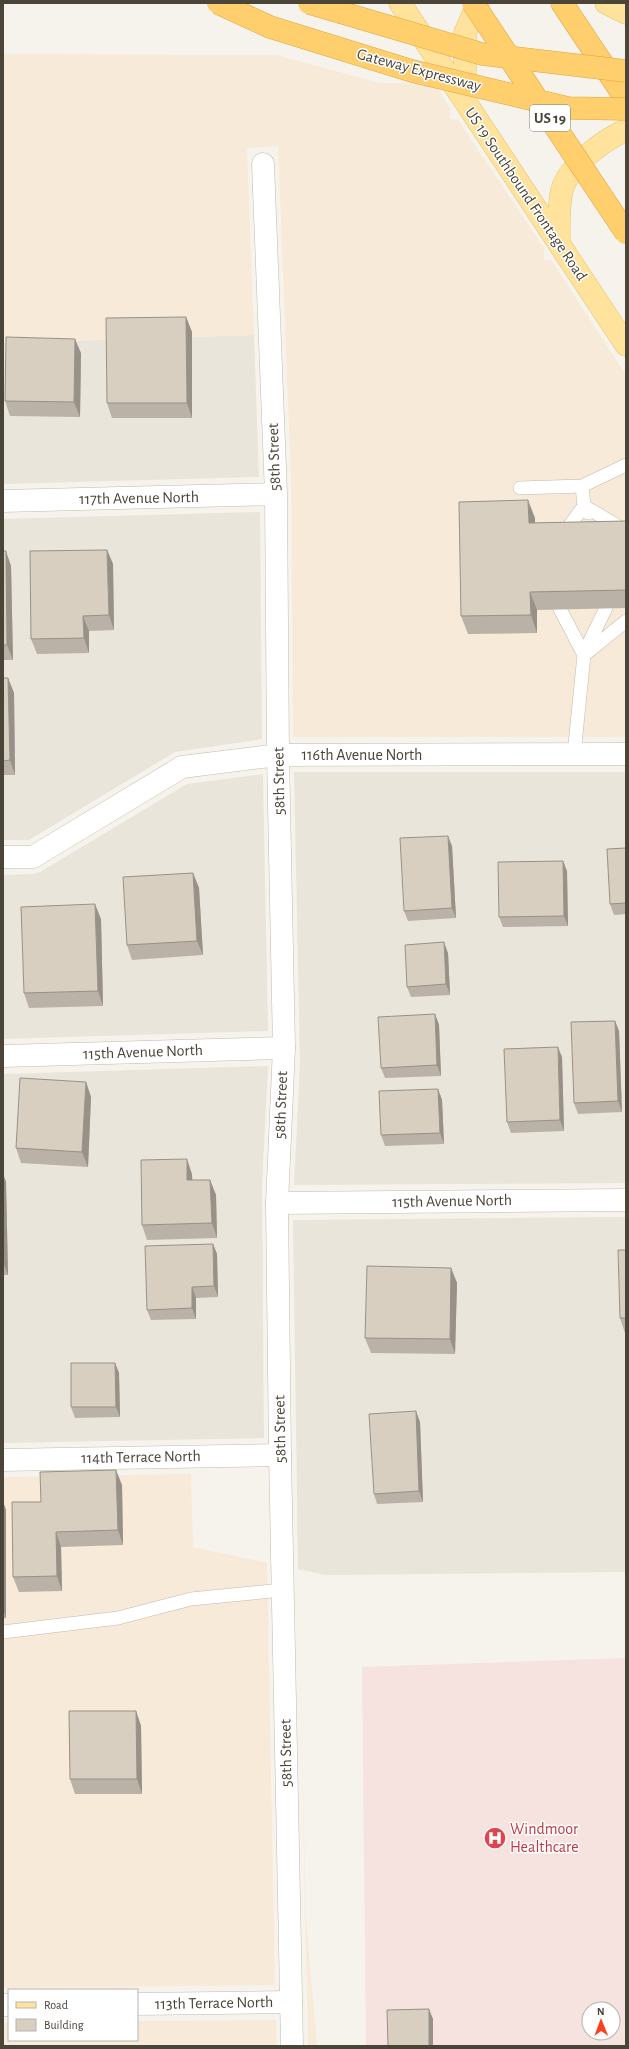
<svg xmlns="http://www.w3.org/2000/svg" width="629" height="2049" font-family="'Alegreya Sans',sans-serif">
  <style>
    .residential { fill: #eae5da }
    .commercial { fill: #f7ead8 }
    .medical { fill: #f6e3e0; fill-rule: evenodd }
    .lines { fill: none; stroke-linecap: round; stroke-linejoin: round }
    .service-casing { stroke: #c2bbae; stroke-width: 14 }
    .minor-casing { stroke: #c2bbae; stroke-width: 23 }
    .tertiary-casing { stroke: #c2bbae; stroke-width: 23 }
    .primary-casing { stroke: #e6c16a; stroke-width: 23 }
    .motorway-casing { stroke: #e0a43c; stroke-width: 23 }
    .service { stroke: #fff; stroke-width: 13 }
    .minor { stroke: #fff; stroke-width: 22 }
    .tertiary { stroke: #fff; stroke-width: 22 }
    .primary { stroke: #ffe39c; stroke-width: 22 }
    .motorway { stroke: #ffcf6e; stroke-width: 22 }
    .motorway-bridge-casing { stroke: #e0a43c; stroke-width: 23; stroke-linecap: butt }
    .motorway-bridge { stroke: #ffcf6e; stroke-width: 22 }
    .wall { fill: #bab2a6 }
    .shaded-wall { fill: #979187 }
    .building { fill: #d8cfc1; stroke: #979187 }
    .labels { text-anchor: middle; dominant-baseline: central; stroke-width: 3; stroke-linejoin: round; paint-order: stroke }
    .shield { fill: #fff; stroke: #817c74; stroke-width: 1 }
    .shield-label { font-size: 15px; font-weight: bold; fill: #4b4439 }
    .street-label { font-size: 16px; fill: #4b4439; stroke: #fff }
    .health-label { font-size: 16px; fill: #be3a42; stroke: #fff; text-anchor: start }
  </style>
  <rect width="100%" height="100%" fill="#f6f3ec"/>
  <path class="residential" d="M254 335 259 477 3 484V343Z
    M260 512 262 739 175 752 29 840H3V519Z
    M294 772H626V1183L294 1185 300 1065Z
    M263 774 268 1031 3 1039V875L33 874 40 872 187 784Z
    M268 1066 262 1186 264 1438 3 1443V1074Z
    M626 1217V1572L325 1575 298 1569 293 1220Z"/>
  <path class="commercial" d="M3 54 276 55 380 83 435 84 450 108V119L458 120 544 248V260H551L626 375V737H293L291 477 278 146 247 148 254 335 3 343Z
    M191 1474 193 1547 267 1563 275 1985 3 1988V1477Z
    M298 1569 306 1919 317 2046H308Z
    M276 2020 277 2046H3V2023H9V2040H137V2021Z"/>
  <path class="medical" d="M626 1658V2046H366L362 1667ZM589 2009H613V2033H589Z"/>
  <g class="lines">
    <g class="service-casing">
      <path id="service" d="M626 465 582 486 584 506 626 531
        M520 488 582 486
        M562 536 584 506 588 513
        M560 609 584 655 574 754
        M585 651 606 608
        M584 655 626 621
        M3 1632 118 1618 191 1599 283 1590"/>
    </g>
    <g class="minor-casing">
      <path id="minor" d="M3 501 276 494
        M3 857H33L182 767 278 755 276 494 263 164
        M3 1056 284 1048
        M277 1203 626 1200
        M3 1460 280 1455
        M137 2004 291 2002
        M3 2005H9"/>
    </g>
    <g class="tertiary-casing">
      <path id="tertiary" d="M292 2046 280 1455 277 1203 284 1048 278 755 626 754"/>
    </g>
    <g class="primary-casing">
      <path id="primary" d="M400 3 626 345
        M606 3 626 13
        M465 101V33L478 3
        M559 242C559 225 558 207 562 190 569 165 604 140 626 130"/>
    </g>
    <g class="motorway-casing">
      <path id="motorway" d="M562 3 626 99"/>
    </g>
    <use href="#service" class="service"/>
    <use href="#minor" class="minor"/>
    <use href="#tertiary" class="tertiary"/>
    <use href="#primary" class="primary"/>
    <use href="#motorway" class="motorway"/>
    <g class="motorway-bridge-casing">
      <path id="motorway-bridge" d="M218 3 270 27 412 71 568 108 626 109
        M309 3 482 54 626 71
        M473 3 626 233"/>
    </g>
    <use href="#motorway-bridge" class="motorway-bridge"/>
  </g>
  <path class="wall" d="M186 317 192 332V418H112L107 403Z
    M81 353 80 417 10 416 5 401Z
    M535 518V523L626 521V608L537 610V633L468 634 461 616Z
    M107 550 113 564 114 630 89 631V653L37 654 31 639Z
    M3 551 11 566 13 660H3Z
    M3 678H8L14 693 15 775H3Z
    M452 846 456 918 408 921 404 911Z
    M626 848V914L614 915 610 904Z
    M563 861 567 871 568 926 503 927 499 917Z
    M193 873 199 888 203 955 132 960 127 945Z
    M101 919 103 1006 29 1008 24 993Z
    M448 953 450 995 411 997 407 987Z
    M435 1014 439 1025 441 1076 385 1078 381 1068Z
    M615 1021 619 1031 622 1112 578 1114 574 1103Z
    M562 1057 564 1131 511 1133 507 1122Z
    M86 1082 91 1097 88 1167 21 1163 16 1148Z
    M438 1089 442 1100 444 1144 385 1146 381 1135Z
    M3 1174 6 1182 8 1275H3Z
    M192 1174V1180H210L216 1195 217 1238 147 1240 142 1225Z
    M213 1244 217 1254 218 1297 196 1298V1319L151 1320 147 1310Z
    M626 1250V1333H625L620 1318Z
    M451 1268 457 1283 455 1354 371 1353 365 1338Z
    M115 1363 119 1373 120 1417 75 1418 71 1407Z
    M420 1422 423 1502 377 1504 374 1494Z
    M122 1485 123 1545 61 1547 62 1591 19 1592 13 1577 41 1502Z
    M3 1502 6 1510V1618L3 1619Z
    M136 1711 141 1726 142 1794H75L70 1779Z"/>
  <path class="shaded-wall" d="M186 317 192 332V418L187 403Z
    M75 339 81 353 80 417 74 402Z
    M528 500 535 518V541L529 523Z
    M107 550 113 564 114 630 109 615Z
    M6 551 11 566 13 660 7 645Z
    M530 592 537 610V633L531 615Z
    M83 616 89 631V653L84 638Z
    M8 678 14 693 15 775 10 760Z
    M448 836 452 846 456 918 452 908Z
    M563 861 567 871 568 926 564 916Z
    M193 873 199 888 203 955 197 941Z
    M95 904 101 919 103 1006 98 991Z
    M444 942 448 953 450 995 446 984Z
    M435 1014 439 1025 441 1076 437 1065Z
    M615 1021 619 1031 622 1112 618 1101Z
    M558 1047 562 1057 564 1131 560 1120Z
    M86 1082 91 1097 88 1167 82 1152Z
    M438 1089 442 1100 444 1144 440 1133Z
    M187 1159 192 1174 193 1195 187 1180Z
    M3 1174 6 1182 8 1275 4 1265 3 1209Z
    M210 1180 216 1195 217 1238 212 1223Z
    M213 1244 217 1254 218 1297 214 1286Z
    M451 1268 457 1283 455 1354 450 1339Z
    M192 1287 196 1298V1319L192 1308Z
    M115 1363 119 1373 120 1417 116 1407Z
    M416 1411 420 1422 423 1502 419 1491Z
    M116 1470 122 1485 123 1545 118 1530Z
    M3 1502 6 1510V1618L3 1610Z
    M56 1532 61 1547 62 1591 57 1576Z
    M136 1711 141 1726 142 1794 137 1779Z
    M429 2009 433 2019V2046H429Z"/>
  <path class="building" d="M186 317 187 403H107L106 318Z
    M6 337 75 339 74 402 5 401Z
    M528 500 529 523 626 521V590L530 592 531 615 461 616 459 502Z
    M107 550 109 615 83 616 84 638 31 639 30 551Z
    M3 551H6L7 645H3Z
    M3 678H8L10 760 3 761Z
    M448 836 452 908 404 911 400 838Z
    M626 848V903L610 904 607 849Z
    M563 861 564 916 499 917 498 862Z
    M193 873 197 941 127 945 123 877Z
    M95 904 98 991 24 993 21 907Z
    M444 942 446 984 407 987 405 945Z
    M435 1014 437 1065 381 1068 378 1017Z
    M615 1021 618 1101 574 1103 571 1022Z
    M558 1047 560 1120 507 1122 504 1049Z
    M20 1078 86 1082 82 1152 16 1148Z
    M438 1089 440 1133 381 1135 379 1091Z
    M187 1159V1180H210L212 1223 142 1225 141 1160Z
    M3 1209 4 1265H3Z
    M213 1244 214 1286 192 1287V1308L147 1310 145 1246Z
    M618 1250H626V1318H620Z
    M367 1266 451 1268 450 1339 365 1338Z
    M71 1363H115L116 1407H71Z
    M416 1411 419 1491 374 1494 369 1414Z
    M116 1470 118 1530 56 1532 57 1576 13 1577 12 1502H41L40 1472Z
    M69 1711H136L137 1779H70Z
    M429 2009V2046H388L387 2010Z"/>
  <defs>
    <g id="hospital-disc" transform="scale(1.15)"><circle r="9.5" fill="#e0444e" stroke="#fff"/><path d="M-5-5h3v3.5h4V-5h3V5h-3V1.5h-4V5h-3Z" fill="#fff"/></g>
  </defs>
  <g fill-rule="evenodd">
    <use href="#hospital-disc" x="495" y="1838"/>
  </g>
  <g class="labels">
    <rect class="shield" x="530" y="105" width="40" height="26" rx="3"/>
    <g class="shield-label">
      <text x="550" y="118">US 19</text>
    </g>
    <g class="street-label">
      <text transform="translate(419 70) rotate(15)">Gateway Expressway</text>
      <text transform="translate(526 194) rotate(56)">US 19 Southbound Frontage Road</text>
      <text transform="translate(274 457) rotate(-92)">58th Street</text>
      <text transform="translate(139 498) rotate(-1)">117th Avenue North</text>
      <text x="362" y="755">116th Avenue North</text>
      <text transform="translate(279 781) rotate(-91)">58th Street</text>
      <text transform="translate(143 1052) rotate(-2)">115th Avenue North</text>
      <text transform="translate(281 1105) rotate(-88)">58th Street</text>
      <text transform="translate(452 1201) rotate(-1)">115th Avenue North</text>
      <text transform="translate(280 1429) rotate(-91)">58th Street</text>
      <text transform="translate(141 1457) rotate(-1)">114th Terrace North</text>
      <text transform="translate(286 1753) rotate(-91)">58th Street</text>
      <text transform="translate(214 2003) rotate(-1)">113th Terrace North</text>
    </g>
    <g class="health-label">
      <text x="510" y="1829">Windmoor<tspan x="510" dy="18">Healthcare</tspan></text>
    </g>
  </g>
  <rect width="629" height="2049" fill="none" stroke="#4b4439" stroke-width="8"/>
  <rect x="8" y="1989" width="130" height="52" fill="#ffffff" stroke="#b7b4b0"/>
  <rect x="16" y="2002" width="20" height="6" fill="#ffe39c" stroke="#b7b4b0"/>
  <text x="44" y="2009" font-size="12" fill="#4b4439">Road</text>
  <rect x="16" y="2019" width="20" height="12" fill="#d8cfc1" stroke="#b7b4b0"/>
  <text x="44" y="2029" font-size="12" fill="#4b4439">Building</text>
  <g transform="translate(601 2021) rotate(359)"><circle r="19" fill="#ffffff" stroke="#b7b4b0"/>
  <path d="M0-3L7 15L0 10L-7 15Z" fill="#fc3f1d"/>
  <text y="-6" font-size="11" font-weight="bold" text-anchor="middle" fill="#4b4439">N</text>
  </g>
</svg>
